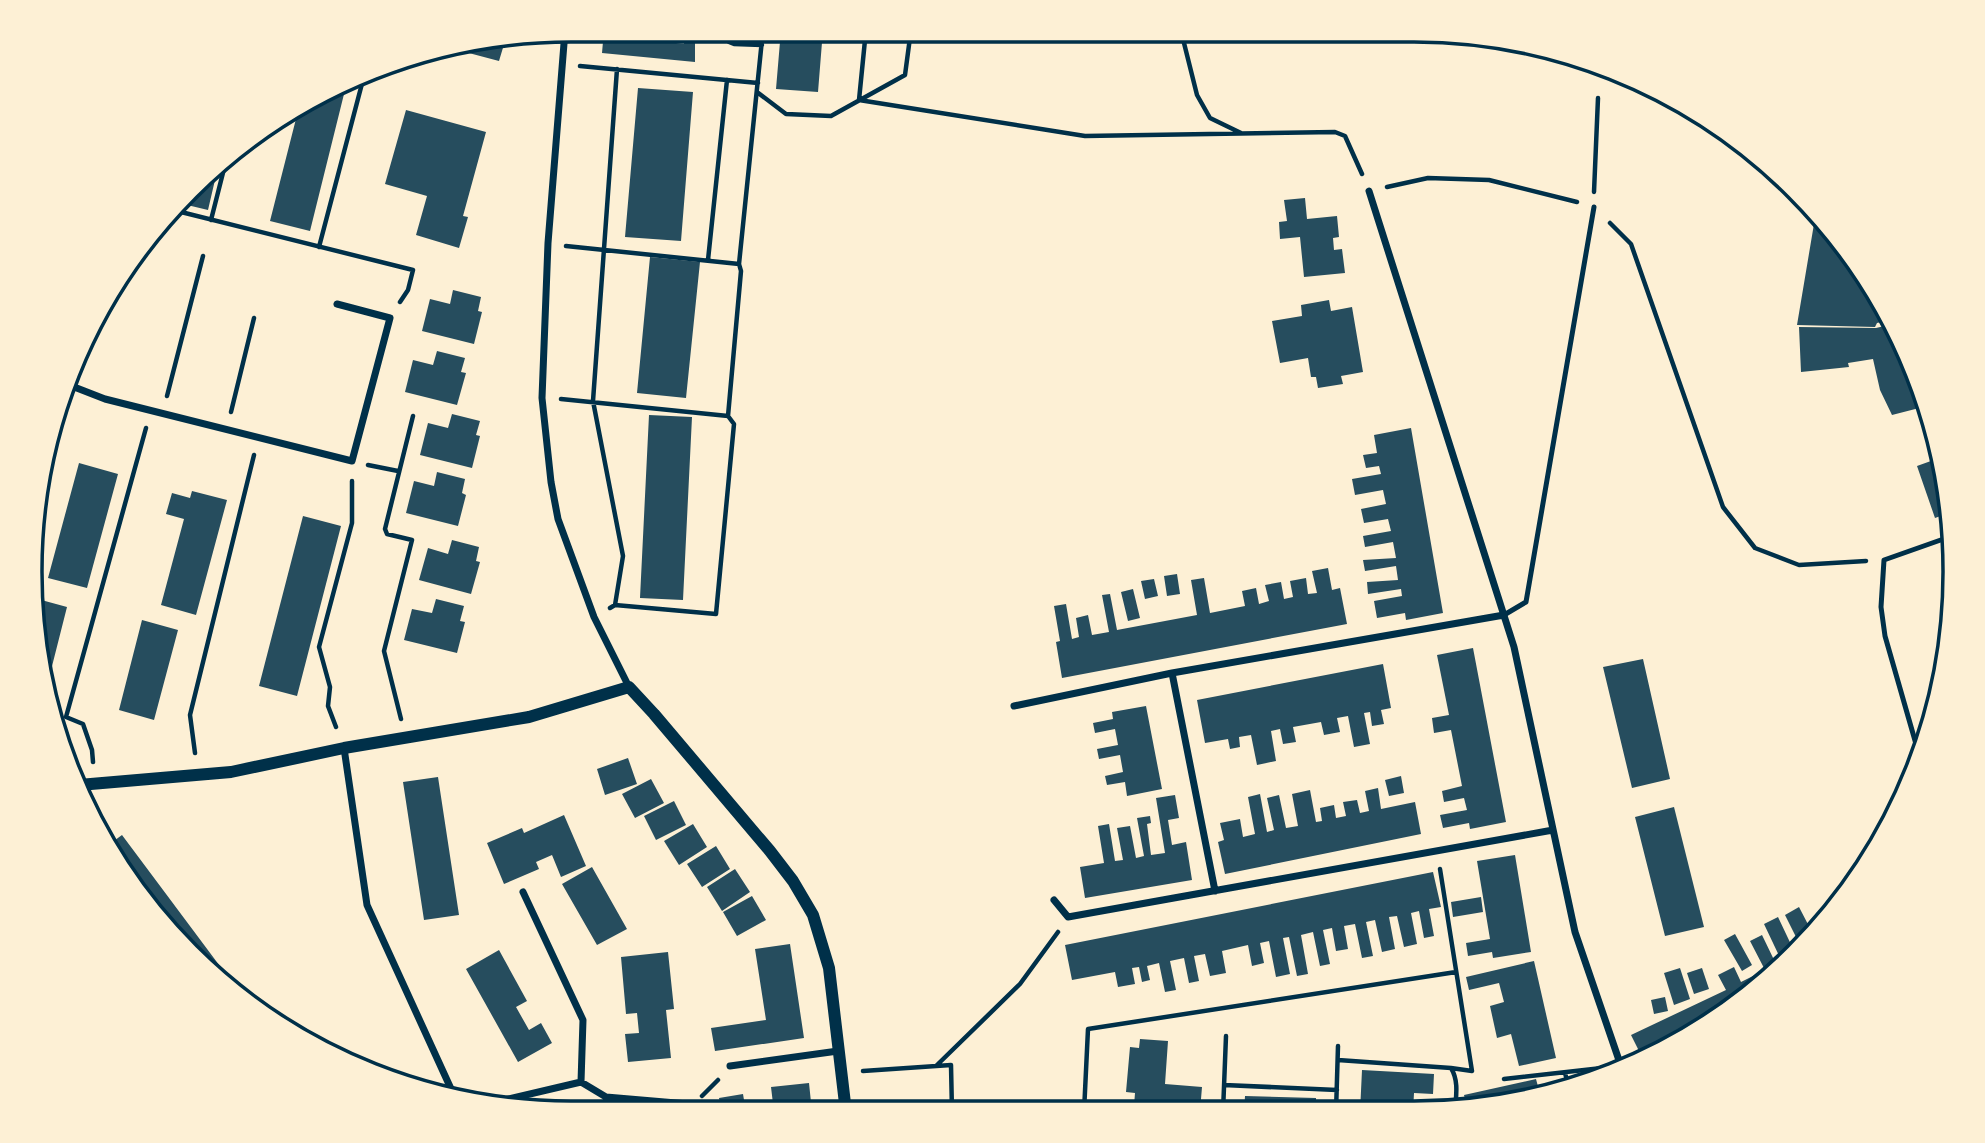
<svg xmlns="http://www.w3.org/2000/svg" width="1985" height="1143" font-family="Arial,sans-serif">
  <style>
    .building { fill: #264d5e }
    .lines { fill: none; stroke-linecap: round; stroke-linejoin: round }
    .path { stroke: #003049; stroke-width: 4.5 }
    .service { stroke: #003049; stroke-width: 5 }
    .minor { stroke: #003049; stroke-width: 7 }
    .tertiary { stroke: #003049; stroke-width: 12 }
    .rim { fill: none; stroke: #003049; stroke-width: 3.5 }
  </style>
  <rect width="100%" height="100%" fill="#fdf0d5"/>
  <path class="building" d="M604 30H677L676 43 684 44 685 30H695V62L602 53Z
    M781 30H823L818 92 776 89Z
    M505 41 499 61 465 52 467 47Z
    M346 86 310 231 270 221 298 111Z
    M638 88 693 92 681 241 625 237Z
    M406 110 486 132 463 216 468 217 459 248 416 235 427 196 385 184Z
    M218 167 208 210 183 204 206 180Z
    M1305 198 1307 219 1337 216 1339 237 1333 238 1334 250 1342 249 1345 273 1304 277 1300 237 1280 239 1279 222 1287 221 1284 200Z
    M1816 212 1864 270 1890 320 1877 323 1875 327 1797 325Z
    M650 257 700 262 686 398 637 393Z
    M453 290 481 297 478 311 482 312 474 344 422 331 430 299 450 304Z
    M1329 300 1331 311 1352 307 1363 372 1341 376 1343 384 1318 388 1316 377H1311L1308 358 1280 363 1272 321 1302 316 1301 305Z
    M1893 324 1914 364 1927 406 1892 415 1880 390 1873 359 1848 363 1849 367 1801 372 1799 327 1876 328Z
    M437 351 465 358 461 372 466 373 457 405 405 392 413 360 433 365Z
    M452 414 480 421 476 435 480 436 472 468 420 455 428 423 448 428Z
    M649 415 692 417 683 600 640 598Z
    M1411 428 1443 613 1406 620 1405 613 1377 618 1374 601 1402 596 1401 589 1368 594 1367 582 1398 580 1396 566 1365 571 1363 560 1396 558 1393 542 1365 547 1363 536 1391 531 1388 519 1364 523 1361 509 1386 504 1383 490 1355 495 1352 479 1381 474 1379 466 1366 468 1363 455 1377 453 1374 435Z
    M1942 457 1949 513 1935 518 1917 466Z
    M79 463 118 474 87 588 48 578Z
    M437 472 465 479 462 493 466 495 458 526 406 513 414 481 434 486Z
    M192 491 227 500 196 615 161 605 184 519 166 514 172 493 190 498Z
    M303 516 341 526 297 696 259 686Z
    M452 540 479 547 476 561 480 562 471 594 419 580 428 548 448 554Z
    M1328 568 1332 590 1340 588 1347 624 1062 678 1056 642 1060 641 1054 606 1066 604 1072 639 1079 637 1076 618 1088 615 1092 635 1109 632 1102 595 1110 594 1117 630 1197 615 1191 580 1204 578 1210 613 1245 606 1242 591 1256 588 1259 604 1269 601 1265 585 1281 582 1284 599 1293 597 1290 581 1306 578 1308 594 1317 593 1312 571Z
    M1177 574 1180 594 1167 596 1164 576Z
    M1154 579 1158 596 1145 599 1141 581Z
    M1133 589 1140 618 1128 621 1121 592Z
    M34 598 67 607 48 682 46 669Z
    M436 599 464 606 460 621 465 622 457 653 404 640 412 609 432 613Z
    M142 620 178 630 154 720 119 710Z
    M1473 648 1506 822 1470 829 1469 823 1443 828 1440 815 1467 810 1464 798 1444 802 1442 791 1462 786 1451 730 1434 733 1432 718 1449 715 1437 655Z
    M1643 659 1670 779 1632 788 1603 667Z
    M1383 664 1391 708 1381 710 1384 724 1372 726 1370 712 1364 713 1370 744 1354 747 1348 716 1337 718 1340 732 1324 735 1321 722 1293 727 1296 742 1283 744 1280 729 1271 731 1276 761 1257 765 1251 735 1239 737 1240 747 1230 749 1228 739 1205 743 1197 700Z
    M1146 706 1162 789 1127 796 1125 782 1107 785 1105 776 1123 772 1120 755 1099 759 1097 749 1118 745 1115 729 1095 733 1093 723 1113 719 1112 712Z
    M628 758 637 784 605 795 597 769Z
    M1401 776 1404 793 1389 796 1385 780Z
    M438 777 459 915 424 920 403 782Z
    M651 779 664 803 635 818 622 794Z
    M1378 788 1381 809 1415 802 1421 834 1225 874 1218 842 1224 840 1220 823 1240 819 1243 837 1255 834 1248 797 1260 794 1267 832 1274 830 1267 798 1279 795 1286 828 1298 826 1292 794 1310 790 1316 822 1322 821 1320 808 1334 805 1336 818 1346 816 1343 802 1357 800 1360 813 1369 811 1365 791Z
    M1175 795 1179 818 1168 820 1172 845 1186 842 1192 880 1085 898 1080 867 1104 863 1098 826 1109 824 1115 861 1123 860 1117 828 1130 826 1136 858 1144 856 1137 818 1150 816 1151 823 1147 824 1151 855 1165 853 1156 798Z
    M674 801 686 825 656 840 644 816Z
    M1674 807 1704 927 1665 936 1635 817Z
    M564 815 586 866 561 877 552 855 536 862 539 869 504 884 487 843 522 828 524 833Z
    M693 824 707 847 679 865 664 841Z
    M122 835 228 977 225 979 142 902 111 843Z
    M716 846 730 869 702 887 687 864Z
    M1515 855 1531 952 1493 958 1492 952 1468 956 1466 943 1490 939 1477 861Z
    M592 867 627 929 597 945 562 884Z
    M735 869 750 892 722 911 707 887Z
    M1433 872 1441 907 1429 909 1434 936 1424 938 1419 911 1411 913 1417 944 1404 947 1397 916 1389 917 1395 949 1382 952 1375 920 1366 922 1373 956 1362 958 1355 924 1344 926 1348 949 1336 951 1332 928 1323 930 1330 964 1320 966 1313 932 1301 935 1308 974 1297 976 1289 937 1283 938 1290 974 1276 977 1269 941 1260 943 1264 963 1252 966 1248 945 1222 951 1226 973 1210 976 1205 954 1194 956 1199 981 1189 983 1184 958 1170 961 1176 990 1165 992 1159 963 1147 966 1150 980 1142 982 1139 967 1132 968 1135 984 1118 987 1115 972 1072 980 1065 945Z
    M752 896 766 920 737 936 723 912Z
    M1481 897 1483 912 1453 917 1451 902Z
    M1799 907 1813 934 1798 941 1785 915Z
    M1778 917 1796 955 1685 1040 1643 1059 1631 1035 1726 990 1718 975 1734 967 1741 982 1765 970 1750 941 1762 935 1776 964 1782 962 1764 924Z
    M1735 934 1752 965 1742 971 1724 940Z
    M790 944 804 1038 715 1051 711 1028 766 1020 755 949Z
    M499 950 527 1001 516 1007 529 1030 541 1023 552 1043 518 1062 466 969Z
    M668 952 674 1009 666 1010 671 1058 628 1062 625 1034 639 1033 637 1013 626 1014 621 957Z
    M1534 961 1556 1058 1519 1066 1511 1034 1497 1038 1490 1006 1504 1002 1499 983 1469 990 1466 977Z
    M1680 968 1690 999 1674 1005 1664 973Z
    M1702 968 1709 989 1694 994 1687 973Z
    M1665 997 1668 1011 1654 1014 1651 1000Z
    M1140 1039 1168 1041 1165 1084 1202 1087 1200 1111 1134 1106 1135 1093 1126 1092 1130 1047 1139 1048Z
    M1362 1070 1434 1074 1433 1094 1414 1093 1413 1112H1360Z
    M1536 1079 1540 1094 1467 1108 1464 1095Z
    M809 1083 812 1112H774L771 1087Z
    M743 1094 746 1112H722L719 1098Z
    M1245 1096 1316 1098V1112H1244Z"/>
  <g class="lines">
    <path class="path" d="M866 30 859 100 1085 136 1335 132 1345 136 1362 174
      M1181 31 1197 95 1210 118 1241 133
      M729 42 734 44 762 45
      M580 66 758 83
      M757 92 786 114 831 116 905 75 911 30
      M1387 187 1428 178 1489 180 1577 202
      M1594 192 1598 98
      M177 211 413 270 408 290 400 302
      M211 220 227 157
      M1610 223 1631 244 1723 507 1755 548 1799 565 1866 561
      M566 246 739 264
      M319 247 364 76
      M708 260 727 80
      M167 396 203 256
      M561 399 728 416
      M231 412 254 318
      M368 465 398 471
      M615 605 623 556 593 401 617 69
      M610 608 615 605 716 614 734 424 728 416 741 271 739 264 763 30
      M401 719 384 651 412 540 387 534 385 529 413 416
      M336 727 328 706 330 687 319 647 352 523V481
      M195 753 190 715 254 455
      M93 762 92 750 83 724 66 717 146 428
      M1440 869 1472 1071 1451 1068
      M1338 1060 1451 1068C1459 1081 1456 1096 1455 1111
      M936 1066 1020 984 1058 932
      M863 1071 951 1065 952 1112
      M1565 1073 1569 1088
      M1504 1079 1602 1068
      M1224 1085 1337 1090
      M702 1096 718 1080
      M1084 1112 1088 1029 1456 972
      M1223 1112 1226 1036
      M1336 1112 1338 1046"/>
    <path class="service" d="M1504 615 1526 602 1594 207
      M1920 758 1885 636 1881 607 1884 560 1952 536"/>
    <path class="minor" d="M565 31 548 243 542 398 551 482 558 519 594 617 629 687
      M712 34V30
      M1369 191 1514 647 1575 932 1622 1069
      M69 385 105 399 352 461 390 318 337 304
      M1172 673 1215 891
      M1014 706 1172 673 1504 615
      M344 748 367 905 452 1091 473 1100
      M523 892 583 1020 581 1082 606 1097 607 1112
      M1054 900 1068 917 1553 830
      M730 1066 838 1051
      M606 1097 688 1104
      M491 1103 581 1082"/>
    <path class="tertiary" d="M79 785 231 772 344 748 529 717 629 687 654 714 770 851 793 881 813 915 829 968 846 1112"/>
  </g>
  <path d="M0 0H1985V1143H0ZM571 42H1414A529 529 0 0 1 1943 571V572A529 529 0 0 1 1414 1101H571A529 529 0 0 1 42 572V571A529 529 0 0 1 571 42Z" fill="#fdf0d5" fill-rule="evenodd"/>
  <path class="rim" d="M571 42H1414A529 529 0 0 1 1943 571V572A529 529 0 0 1 1414 1101H571A529 529 0 0 1 42 572V571A529 529 0 0 1 571 42Z"/>
</svg>
